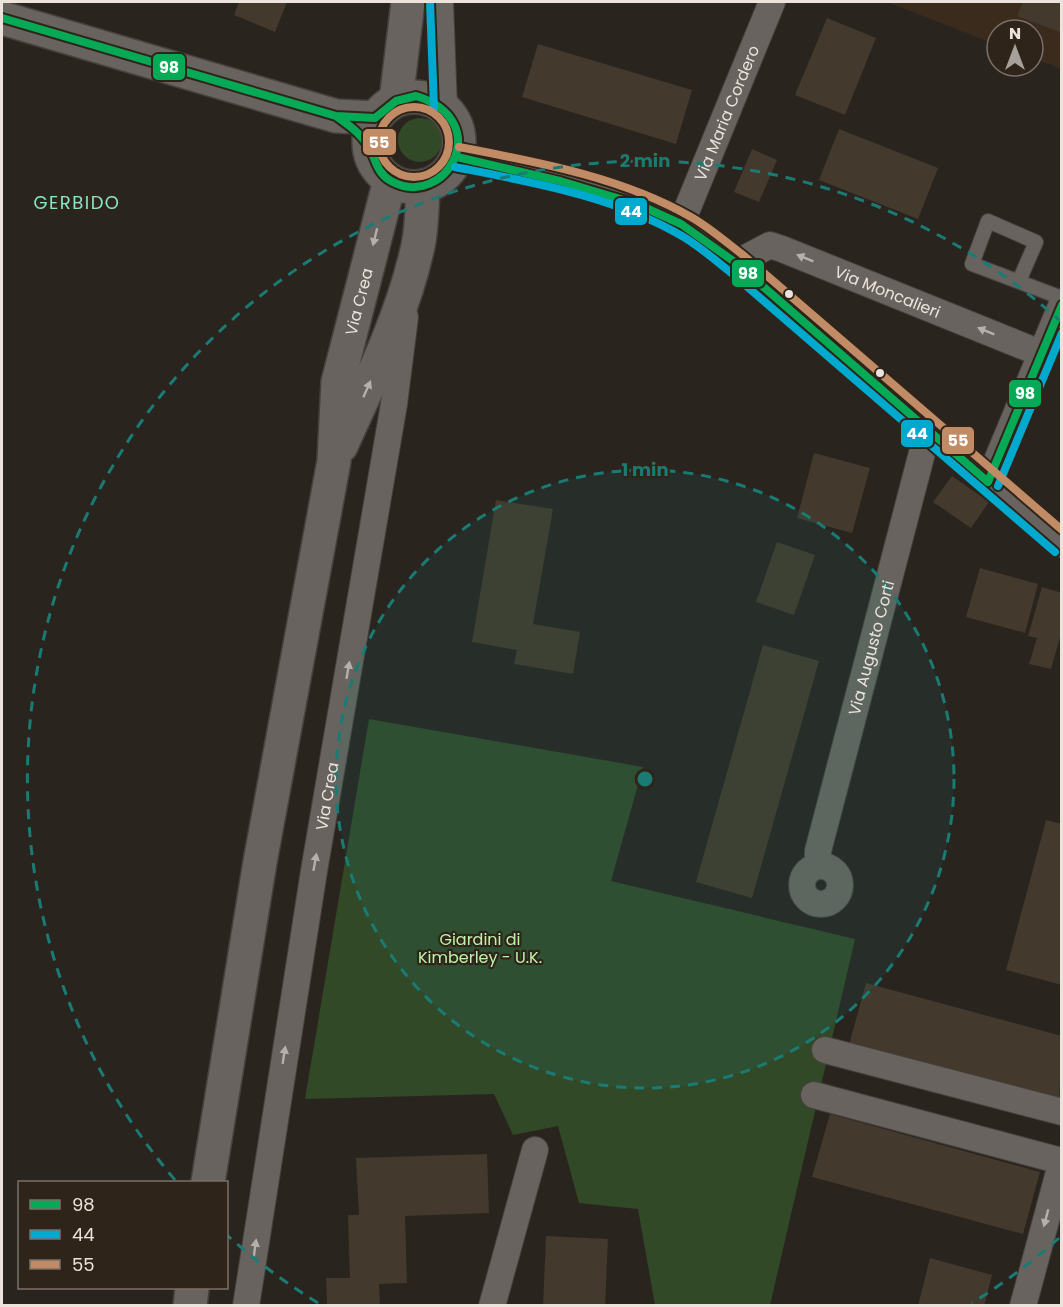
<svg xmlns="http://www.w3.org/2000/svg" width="1063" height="1307" font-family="Poppins,sans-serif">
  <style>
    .built { fill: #3a2b1d }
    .green { fill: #324928 }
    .building { fill: #43392c }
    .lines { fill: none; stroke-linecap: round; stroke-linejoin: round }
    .service-casing { stroke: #45413c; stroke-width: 16 }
    .minor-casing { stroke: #45413c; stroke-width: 28 }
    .tertiary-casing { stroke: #45413c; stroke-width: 36 }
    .service { stroke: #68635e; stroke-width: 14 }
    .minor { stroke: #68635e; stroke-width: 26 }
    .tertiary { stroke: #68635e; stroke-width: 33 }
    .bus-1-casing { stroke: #2f241a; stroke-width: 12 }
    .bus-2-casing { stroke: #2f241a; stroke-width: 12 }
    .bus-3-casing { stroke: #2f241a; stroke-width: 12 }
    .bus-1 { stroke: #06aa56; stroke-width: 8 }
    .bus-2 { stroke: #00a9ce; stroke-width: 8 }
    .bus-3 { stroke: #c18c65; stroke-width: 8 }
    .oneway { fill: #b7b0aa }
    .ring { fill: none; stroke: #1a7b74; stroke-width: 3; stroke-dasharray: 10 8 }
    .bus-dot { fill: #ebe3dc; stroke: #2f241a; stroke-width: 2 }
    .labels { text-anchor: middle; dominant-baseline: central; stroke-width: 4.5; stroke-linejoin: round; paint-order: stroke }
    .street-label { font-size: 16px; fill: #ebe3dc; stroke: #2f241a }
    .park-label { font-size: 16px; fill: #bdf4aa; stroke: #2f241a }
    .neighbourhood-label { font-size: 18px; letter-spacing: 1.5px; fill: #86e7cd; stroke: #2f241a }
    .centre { fill: #1a7b74; stroke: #2f241a; stroke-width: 3 }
    .ring-label { font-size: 18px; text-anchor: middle; font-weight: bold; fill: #1a7b74; stroke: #2f241a; stroke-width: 4.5; stroke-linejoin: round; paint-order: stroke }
    .line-badge { stroke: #2f241a; stroke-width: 2 }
    .badge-label { font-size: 16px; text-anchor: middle; font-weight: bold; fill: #fff }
  </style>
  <rect width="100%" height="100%" fill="#2a241f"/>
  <path class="built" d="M887 2H1061V69L1033 58V30H997V45Z"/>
  <path class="green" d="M398 140a22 22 0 1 1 44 0a22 22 0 1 1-44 0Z
    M369 719 643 767 611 881 855 939 770 1305H655L638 1209 579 1203 558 1126 513 1135 494 1094 305 1099Z"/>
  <path class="building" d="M239 2H287L275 32 234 15Z
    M1023 2H1062V33L1017 16Z
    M827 18 876 38 845 115 795 95Z
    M538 44 692 90 676 144 522 97Z
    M839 129 938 168 918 219 819 180Z
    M752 149 777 160 759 202 734 192Z
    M814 453 870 468 852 533 797 518Z
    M952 476 989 502 971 528 933 502Z
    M496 500 553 509 533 624 580 632 573 674 514 664 517 650 472 642Z
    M777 542 815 555 794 615 756 602Z
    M980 568 1038 584 1025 633 966 617Z
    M1042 587 1062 593V630L1051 669 1029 664 1037 638 1028 636Z
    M763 645 819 661 752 898 696 882Z
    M1046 820 1062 824V985L1006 970Z
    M866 983 1062 1036 1059 1102 849 1045Z
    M830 1114 1040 1172 1023 1234 812 1177Z
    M487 1154 489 1213 405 1216 407 1283 379 1284 380 1306H327L326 1278H350L348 1215H359L356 1158Z
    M546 1236 608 1239 605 1306H543Z
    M930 1258 992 1275 984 1306H918Z"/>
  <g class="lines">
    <g class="service-casing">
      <path id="service" d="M1019 281 1036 242 988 221 972 264 1062 298"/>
    </g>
    <g class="minor-casing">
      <g id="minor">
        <path d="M440 2 444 108"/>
        <path d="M457 157C527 170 617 190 680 223 700 233 718 250 736 263L1062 544"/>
        <path id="s1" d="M681 224 772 2"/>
        <path id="s2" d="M736 263 770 245 782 249 1040 353"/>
        <path d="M988 482 1062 304"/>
        <path id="s3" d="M818 866V851L928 430"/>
        <circle cx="821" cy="885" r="19"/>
        <path d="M825 1050 1062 1112"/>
        <path d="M814 1095 1061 1161"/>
        <path id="s4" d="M246 1306 314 871 394 404 405 317"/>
        <path d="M492 1306 535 1150"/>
        <path d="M1023 1306 1062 1161"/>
      </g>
    </g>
    <g class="tertiary-casing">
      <g id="tertiary">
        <path d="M2 18 336 116 375 118"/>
        <circle cx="414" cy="142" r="45"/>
        <path d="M396 100 408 2"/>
        <path d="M341 446C370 382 403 315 418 246 422 227 422 206 423 186"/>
        <path id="s5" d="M208 1182 260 862 334 461 338 382 390 180"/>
        <path d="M190 1306 192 1288"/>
      </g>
    </g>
    <use href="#service" class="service"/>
    <use href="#minor" class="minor"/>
    <use href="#tertiary" class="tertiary"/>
    <g class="bus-1-casing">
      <path id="bus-1" d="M2 18 336 116
        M416 96C497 121 445 211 391 181 375 172 376 157 367 144 359 132 347 124 336 116L375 118 396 101Z
        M457 157 560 181 637 204 681 224 736 263 988 482
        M988 482 1062 305"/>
    </g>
    <g class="bus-2-casing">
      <path id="bus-2" d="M430 2 434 108
        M455 167C531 182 614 196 682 236 699 246 714 259 729 271L1055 552
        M998 486 1062 333"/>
    </g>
    <g class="bus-3-casing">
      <path id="bus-3" d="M379 142a35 35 0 1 1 70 0a35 35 0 1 1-70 0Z
        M459 147C537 162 621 177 691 217 710 228 726 242 743 255L1062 530"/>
    </g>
    <use href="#bus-1" class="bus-1"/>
    <use href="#bus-2" class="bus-2"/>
    <use href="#bus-3" class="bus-3"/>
  </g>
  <defs><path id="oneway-solid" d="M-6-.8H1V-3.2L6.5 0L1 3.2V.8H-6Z" transform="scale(1.5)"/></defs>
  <g class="oneway">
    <use href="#oneway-solid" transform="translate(375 237) rotate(104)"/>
    <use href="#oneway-solid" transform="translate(805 258) rotate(-158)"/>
    <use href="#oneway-solid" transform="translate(986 331) rotate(-158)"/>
    <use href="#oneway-solid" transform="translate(367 389) rotate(-66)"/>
    <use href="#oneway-solid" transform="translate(348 670) rotate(-80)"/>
    <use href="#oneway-solid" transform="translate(315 862) rotate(-80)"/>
    <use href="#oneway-solid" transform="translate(284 1055) rotate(-81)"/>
    <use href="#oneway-solid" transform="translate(1046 1218) rotate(105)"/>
    <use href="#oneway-solid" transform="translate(255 1248) rotate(-82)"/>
  </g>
  <circle cx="645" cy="779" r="309" fill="#1a7b74" fill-opacity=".12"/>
  <g class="ring">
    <circle cx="645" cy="779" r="309"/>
    <path d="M1059 1238A618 618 0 0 1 972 1303M318 1303A618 618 0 0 1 227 1235M175 1180A618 618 0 0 1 1059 320"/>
  </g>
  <g class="bus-dot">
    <circle cx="789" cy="294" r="5"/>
    <circle cx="880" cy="373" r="5"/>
  </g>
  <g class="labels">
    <g class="street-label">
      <text stroke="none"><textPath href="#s1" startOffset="120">Via Maria Cordero</textPath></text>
      <text stroke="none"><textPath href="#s2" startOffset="165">Via Moncalieri</textPath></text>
      <text stroke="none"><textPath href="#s5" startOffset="894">Via Crea</textPath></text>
      <text stroke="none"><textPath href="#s3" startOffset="225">Via Augusto Corti</textPath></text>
      <text stroke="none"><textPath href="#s4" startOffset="516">Via Crea</textPath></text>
    </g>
    <g class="park-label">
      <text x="480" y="939">Giardini di<tspan x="480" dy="18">Kimberley - U.K.</tspan></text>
    </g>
    <g class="neighbourhood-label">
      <text x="77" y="202">GERBIDO</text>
    </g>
  </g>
  <circle cx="645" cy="779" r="9" class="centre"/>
  <g class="ring-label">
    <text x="645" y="167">2 min</text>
    <text x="645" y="476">1 min</text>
  </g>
  <g class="line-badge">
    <rect x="152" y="53" width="34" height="28" rx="6" fill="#06aa56"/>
    <rect x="362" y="128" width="35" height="28" rx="6" fill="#c18c65"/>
    <rect x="614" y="197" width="34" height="29" rx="6" fill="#00a9ce"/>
    <rect x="731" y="259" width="34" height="29" rx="6" fill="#06aa56"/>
    <rect x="1008" y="379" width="34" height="29" rx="6" fill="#06aa56"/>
    <rect x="900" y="419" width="34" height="29" rx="6" fill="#00a9ce"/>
    <rect x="941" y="426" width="34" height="29" rx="6" fill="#c18c65"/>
  </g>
  <g class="badge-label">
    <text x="169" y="73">98</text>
    <text x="379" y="148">55</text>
    <text x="631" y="217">44</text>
    <text x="748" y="279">98</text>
    <text x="1025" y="399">98</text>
    <text x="917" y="439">44</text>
    <text x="958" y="446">55</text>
  </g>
  <rect width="1063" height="1307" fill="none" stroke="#ebe3dc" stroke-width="6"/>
  <rect x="18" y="1181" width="210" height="108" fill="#2f241a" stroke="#7a7068" stroke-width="1.5"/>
  <rect x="30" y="1200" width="30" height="9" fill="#06aa56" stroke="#7a7068" stroke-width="1.5"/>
  <text x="72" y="1211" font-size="18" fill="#ebe3dc">98</text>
  <rect x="30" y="1230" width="30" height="9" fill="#00a9ce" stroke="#7a7068" stroke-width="1.5"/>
  <text x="72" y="1241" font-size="18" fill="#ebe3dc">44</text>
  <rect x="30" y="1260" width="30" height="9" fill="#c18c65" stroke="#7a7068" stroke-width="1.5"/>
  <text x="72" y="1271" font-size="18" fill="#ebe3dc">55</text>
  <g transform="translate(1015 48)"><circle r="28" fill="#2f241a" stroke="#7a7068" stroke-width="1.5"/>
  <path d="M0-4.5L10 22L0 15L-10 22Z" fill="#a7a09a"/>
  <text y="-9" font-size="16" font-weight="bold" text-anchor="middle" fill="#ebe3dc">N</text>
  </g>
</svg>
